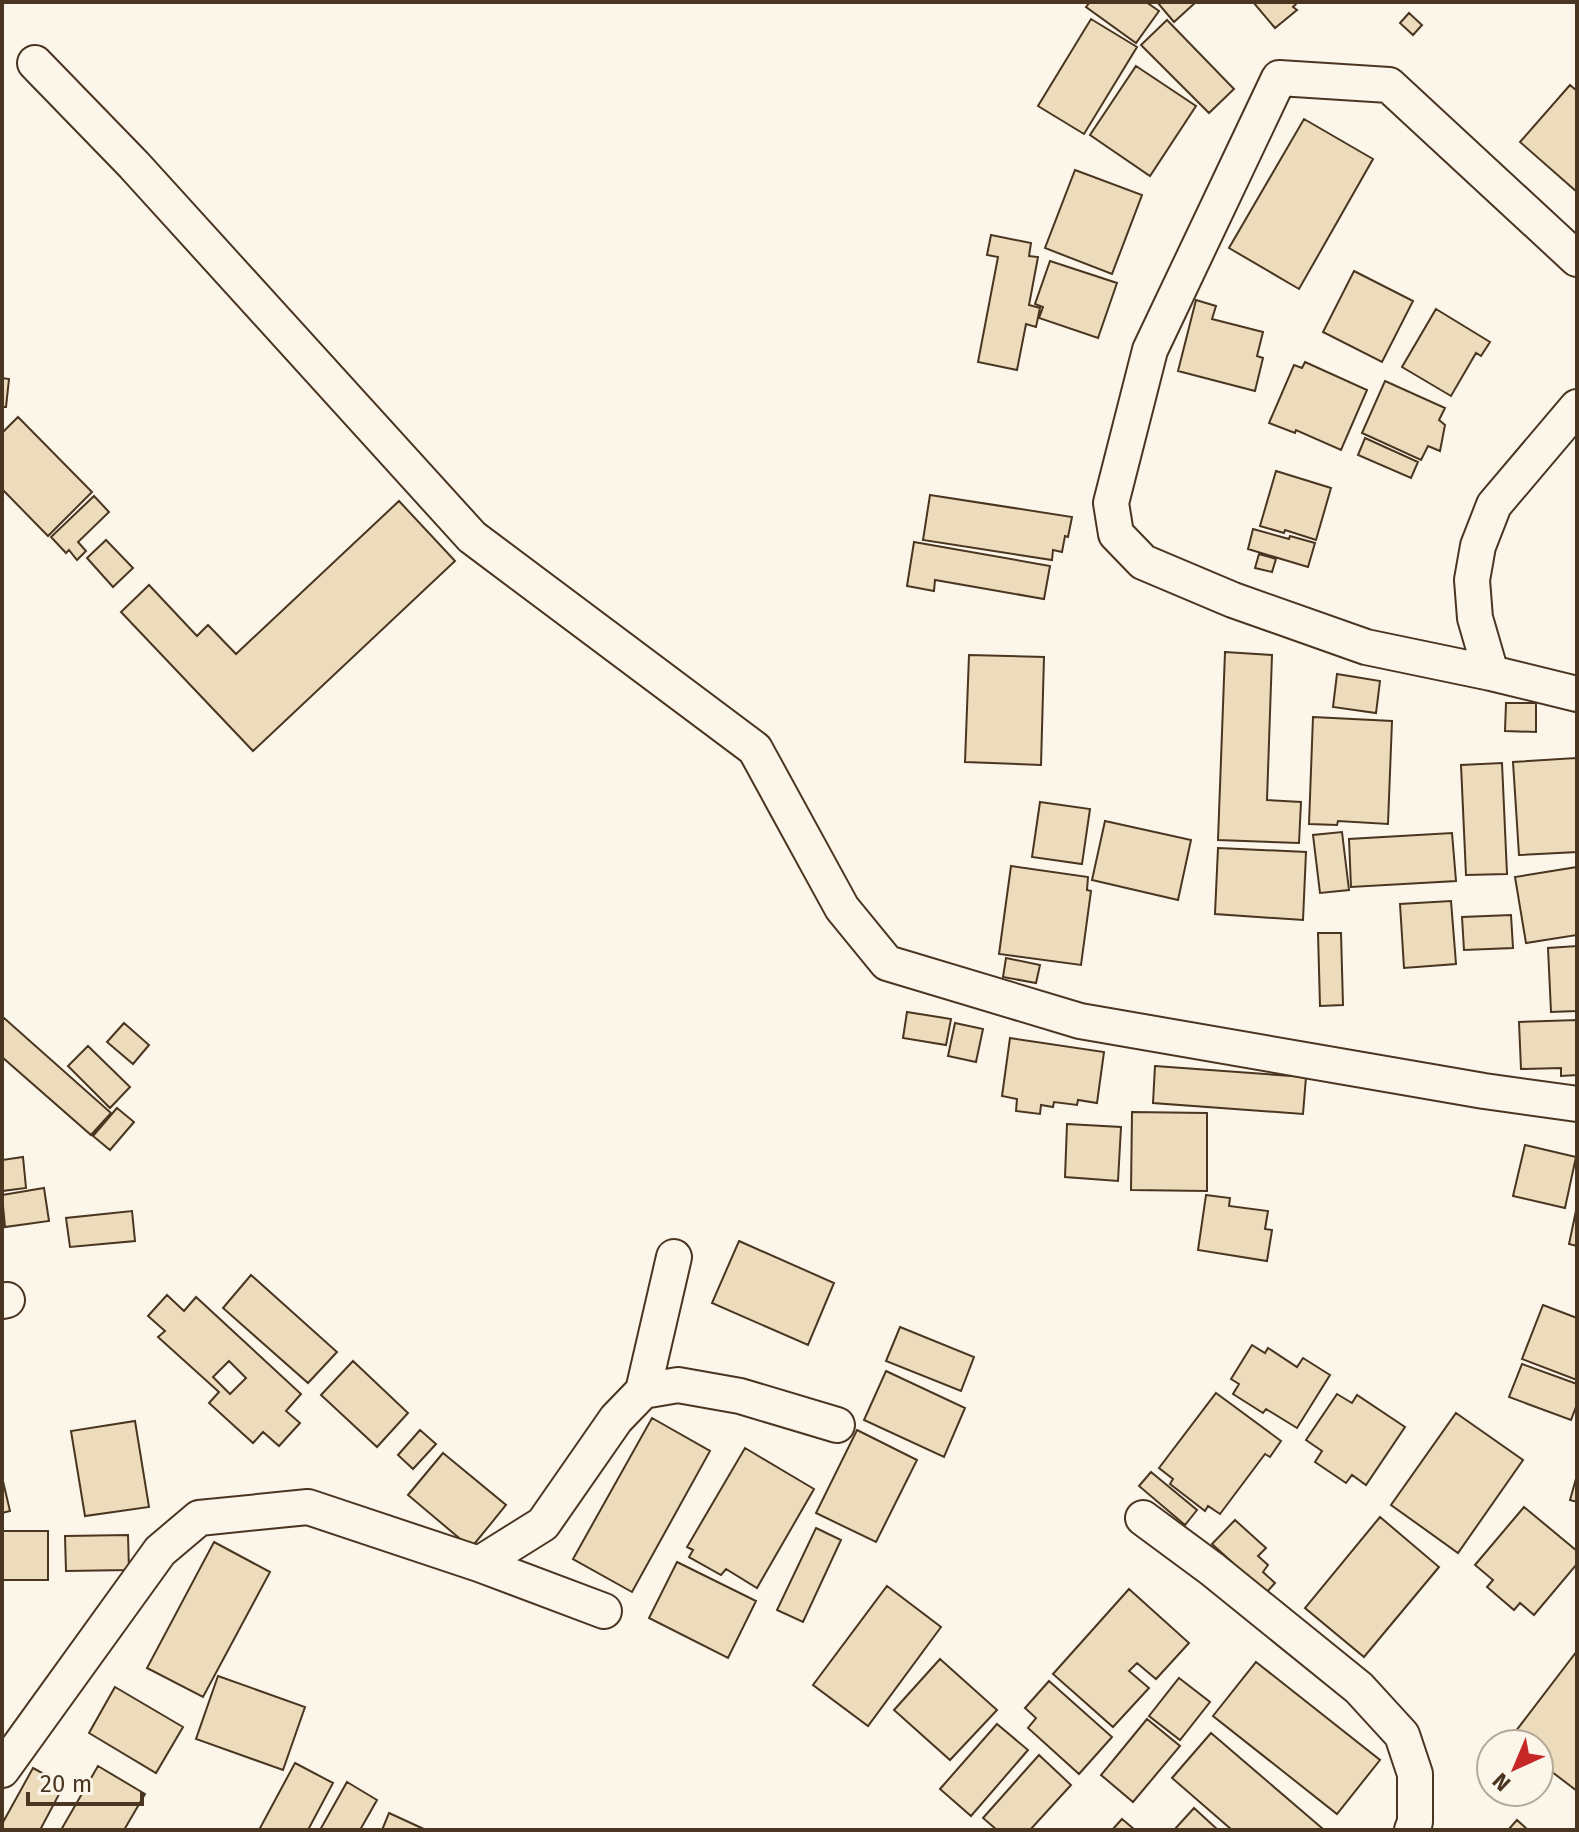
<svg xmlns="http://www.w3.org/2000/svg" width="1579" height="1832" font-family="'Fira Sans',sans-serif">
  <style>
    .building { fill: #ecdcbc; stroke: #4a3520; stroke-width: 2; fill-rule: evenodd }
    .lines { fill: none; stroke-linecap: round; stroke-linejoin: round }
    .minor-casing { stroke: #4a3520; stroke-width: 38 }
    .minor { stroke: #fbf6e9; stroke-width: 34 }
  </style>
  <rect width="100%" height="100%" fill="#fbf6e9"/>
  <path class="building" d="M1090 2H1146L1159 11 1136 43 1086 7Z
    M1157 2H1196L1174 22Z
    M1253 2H1298L1293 7 1297 10 1275 28Z
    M1409 13 1422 25 1413 35 1400 23Z
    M1091 19 1137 47 1084 134 1038 106Z
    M1167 20 1234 89 1209 113 1141 45Z
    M1136 66 1196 106 1150 176 1090 135Z
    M1570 85 1577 91V192L1520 142Z
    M1304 119 1373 159 1299 289 1229 248Z
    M1075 170 1142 195 1112 274 1045 248Z
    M991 235 1031 243 1029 256 1038 257 1029 305 1040 308 1036 327 1026 324 1017 370 978 362 998 257 987 255Z
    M1050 261 1117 283 1098 338 1039 318 1043 307 1035 304Z
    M1354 271 1413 301 1382 362 1323 332Z
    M1196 300 1216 306 1212 319 1263 332 1257 356 1263 358 1255 391 1178 371Z
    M1436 309 1490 342 1481 356 1476 353 1451 396 1402 367Z
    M1305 362 1367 390 1341 450 1296 430 1295 433 1269 423 1294 365 1302 368Z
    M2 378 9 379 6 407H2Z
    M1385 381 1445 408 1439 420 1445 425 1440 451 1428 446 1421 460 1362 433Z
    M18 417 92 492 48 536 2 489V433Z
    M1365 438 1418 462 1411 478 1358 455Z
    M1276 471 1331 488 1316 540 1285 530 1284 533 1260 526Z
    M930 495 1072 517 1068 537 1065 536 1062 552 1053 550 1052 560 923 540Z
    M94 496 109 512 78 542 86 551 77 560 69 550 66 553 51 537Z
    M399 501 455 561 253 751 121 612 149 585 197 636 208 625 236 654Z
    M1253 529 1289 539 1290 536 1315 543 1308 567 1248 549Z
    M106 540 133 568 113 587 87 558Z
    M914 542 1050 566 1044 599 935 580 934 591 907 586Z
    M1259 554 1276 559 1272 572 1255 568Z
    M1225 652 1272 655 1267 800 1301 802 1299 843 1218 840Z
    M969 655 1044 657 1041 765 965 762Z
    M1337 674 1380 681 1376 713 1333 707Z
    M1506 703H1536V732L1505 731Z
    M1313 717 1392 721 1388 824 1338 821 1337 825 1309 824Z
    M1576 758 1577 852 1519 855 1513 762Z
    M1502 763 1507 874 1466 875 1461 765Z
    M1040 802 1090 809 1082 864 1032 857Z
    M1105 821 1191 840 1178 900 1092 880Z
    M1342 832 1349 890 1320 893 1313 835Z
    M1452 833 1456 881 1351 887 1349 839Z
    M1218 848 1306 852 1303 920 1215 914Z
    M1011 866 1088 877 1087 890 1091 891 1081 965 999 954Z
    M1577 867V935L1526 943 1515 877Z
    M1451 901 1456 964 1404 968 1400 904Z
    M1511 915 1513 948 1464 950 1462 917Z
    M1318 933H1341L1343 1005 1320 1006Z
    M1577 946V1011L1551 1012 1548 948Z
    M1006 958 1040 965 1036 983 1003 977Z
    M907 1012 951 1019 946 1045 903 1038Z
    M4 1018 111 1113 91 1135 2 1057V1021Z
    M1577 1020V1075L1561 1076V1068L1521 1069 1519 1022Z
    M124 1023 149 1045 133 1064 107 1042Z
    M955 1023 983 1029 976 1062 948 1056Z
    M1010 1038 1104 1052 1097 1103 1078 1100 1077 1105 1054 1102 1053 1107 1041 1105 1040 1114 1016 1111 1017 1099 1002 1096Z
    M88 1046 130 1087 110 1108 68 1066Z
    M1155 1066 1306 1077 1303 1114 1153 1103Z
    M117 1108 134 1122 110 1150 93 1136Z
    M1132 1112 1207 1113V1191L1131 1190Z
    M1067 1124 1121 1127 1118 1181 1065 1177Z
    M1525 1145 1576 1157 1565 1208 1513 1196Z
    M23 1157 26 1188 2 1191V1160Z
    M44 1188 49 1221 5 1227 2 1195Z
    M1206 1195 1230 1198 1229 1206 1268 1211 1265 1229 1272 1230 1267 1261 1198 1250Z
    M1577 1206V1246L1569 1244Z
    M132 1211 135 1241 70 1247 66 1218Z
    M739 1241 834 1283 808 1345 712 1303Z
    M251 1275 337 1352 308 1383 223 1308Z
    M167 1295 184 1311 196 1297 301 1394 286 1411 300 1423 279 1446 263 1432 253 1443 209 1403 219 1392 158 1337 165 1331 148 1316ZM229 1361 246 1378 230 1394 213 1377Z
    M1543 1305 1577 1318V1380L1522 1359Z
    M900 1327 974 1357 961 1391 886 1361Z
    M1252 1345 1265 1353 1268 1348 1297 1367 1303 1358 1330 1375 1297 1428 1266 1409 1263 1413 1233 1394 1239 1384 1231 1379Z
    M353 1361 408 1413 377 1447 321 1395Z
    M1522 1364 1577 1384V1404L1571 1420 1509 1397Z
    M886 1371 965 1408 944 1457 864 1420Z
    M1216 1393 1281 1441 1270 1457 1265 1454 1220 1514 1208 1506 1205 1511 1170 1484 1173 1479 1159 1468Z
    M1337 1394 1352 1403 1357 1395 1405 1427 1366 1485 1352 1475 1346 1483 1315 1462 1322 1451 1306 1440Z
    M1456 1413 1523 1460 1458 1553 1391 1505Z
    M652 1418 710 1451 632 1592 573 1559Z
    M135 1421 149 1507 85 1516 71 1431Z
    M420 1430 436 1444 413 1469 398 1455Z
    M857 1430 917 1460 876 1542 816 1513Z
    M745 1448 814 1489 757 1588 726 1569 721 1575 689 1557 693 1550 687 1547Z
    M443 1453 506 1505 471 1548 408 1495Z
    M1151 1472 1197 1510 1185 1525 1139 1486Z
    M1577 1475V1502L1570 1500Z
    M2 1477 10 1511 2 1513Z
    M1524 1507 1577 1551V1564L1534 1615 1520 1603 1514 1610 1487 1587 1493 1580 1475 1565Z
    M1380 1517 1439 1567 1364 1657 1305 1608Z
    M1235 1520 1266 1548 1258 1556 1268 1565 1263 1572 1275 1583 1266 1593 1212 1544Z
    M816 1528 841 1540 803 1622 777 1610Z
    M2 1531H48V1580H2Z
    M128 1535 129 1570 66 1571 65 1536Z
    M214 1542 270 1572 203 1697 147 1668Z
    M677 1562 756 1601 728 1658 649 1618Z
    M887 1586 941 1627 868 1726 813 1685Z
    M1129 1589 1189 1643 1156 1679 1137 1663 1129 1671 1149 1688 1113 1727 1053 1674Z
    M1577 1651V1791L1539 1762V1744H1515L1509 1740Z
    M940 1659 997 1710 950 1760 894 1710Z
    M1256 1662 1380 1760 1337 1814 1213 1716Z
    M218 1676 305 1707 283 1770 196 1739Z
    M1179 1678 1210 1702 1180 1740 1149 1716Z
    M1049 1681 1112 1737 1079 1774 1028 1728 1036 1718 1025 1708Z
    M115 1687 183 1727 156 1773 89 1733Z
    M1147 1719 1180 1746 1133 1802 1101 1775Z
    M997 1724 1028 1750 971 1816 940 1789Z
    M1211 1733 1323 1829 1232 1830 1172 1778Z
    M1039 1755 1071 1785 1030 1830H997L983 1818Z
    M295 1763 333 1783 308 1830H259Z
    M98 1766 145 1794 124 1830H61Z
    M33 1768 64 1785 40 1830H2V1824Z
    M347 1782 377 1800 360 1830H320Z
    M1194 1808 1218 1830H1174Z
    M389 1813 426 1830H382Z
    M1122 1819 1135 1830H1112Z
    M1517 1820 1528 1830H1508Z"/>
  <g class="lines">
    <g class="minor-casing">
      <path id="minor" d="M35 63 134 165 472 537 755 749 842 908 887 963 1080 1021 1484 1091 1577 1104
        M1577 259 1389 85 1279 78 1150 350 1111 503 1116 534 1143 562 1233 600 1366 647 1491 673 1577 694
        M1491 673 1475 618 1472 580 1478 546 1494 505 1577 407
        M2 1301 7 1300
        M643 1391 674 1257
        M1143 1518 1212 1569 1359 1688 1402 1735 1415 1774V1822L1412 1830
        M479 1564 543 1524 616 1419 643 1391 678 1385 740 1396 837 1425
        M2 1770 160 1551 199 1518 308 1507 479 1564 604 1611"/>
    </g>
    <use href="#minor" class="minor"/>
  </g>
  <rect width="1579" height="1832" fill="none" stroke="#4a3520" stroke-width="8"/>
  <g transform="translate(1515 1768) rotate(224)"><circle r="38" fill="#fbf6e9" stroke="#b4a999" stroke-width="2"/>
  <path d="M0-6L14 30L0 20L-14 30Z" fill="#c62828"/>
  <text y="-12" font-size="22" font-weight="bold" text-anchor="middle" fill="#4a3520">N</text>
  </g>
  <path d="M28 1792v12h114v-12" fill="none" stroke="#4a3520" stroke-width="4"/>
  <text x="40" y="1792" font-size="24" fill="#4a3520" stroke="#fbf6e9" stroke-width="6" paint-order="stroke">20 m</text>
</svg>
